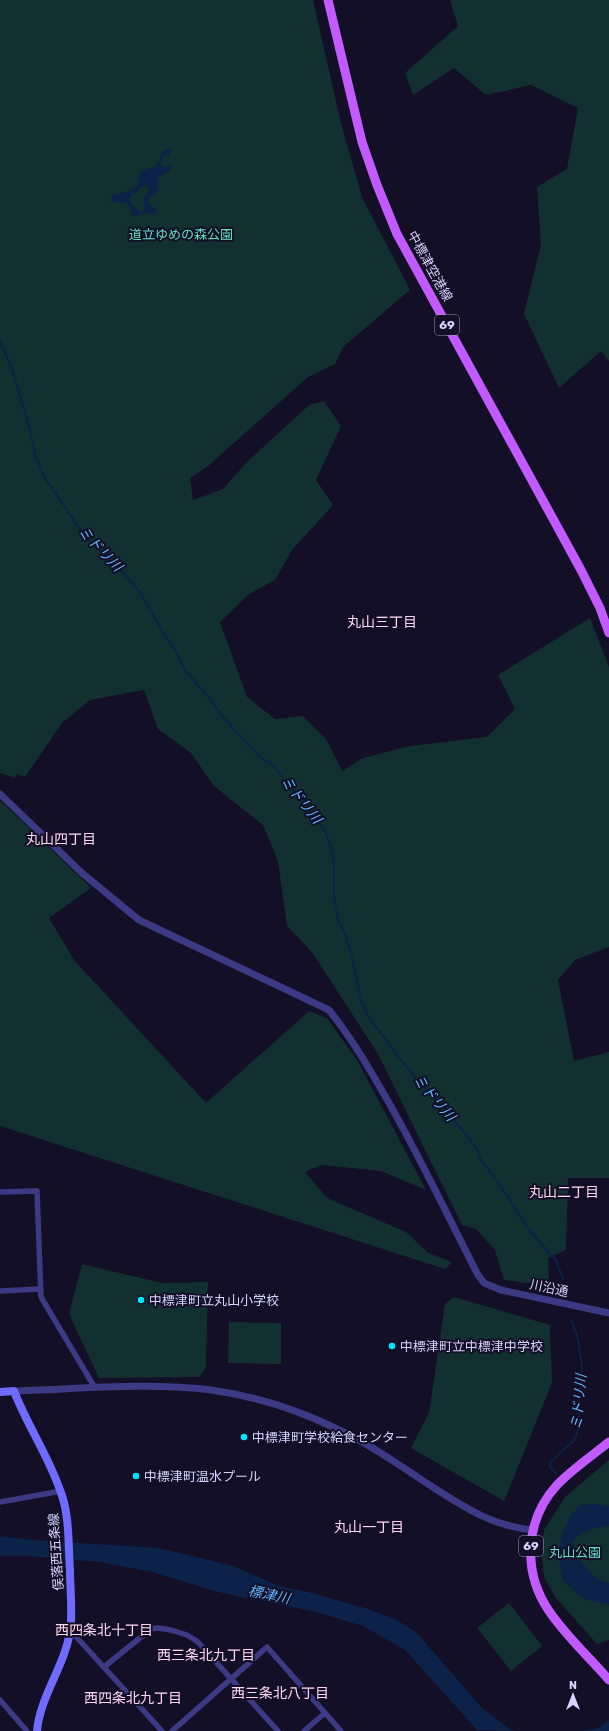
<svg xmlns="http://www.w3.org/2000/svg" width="609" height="1731" font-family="Rubik,'Noto Sans JP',sans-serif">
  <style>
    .green { fill: #12302f }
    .water { fill: #0c2248; fill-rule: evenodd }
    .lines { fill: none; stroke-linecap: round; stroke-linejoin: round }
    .stream { stroke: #0c2248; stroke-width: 2 }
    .minor { stroke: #3d3a85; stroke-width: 5.5 }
    .tertiary { stroke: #3d3a85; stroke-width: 7 }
    .secondary { stroke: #6f6bff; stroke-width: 8 }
    .primary { stroke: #c25bff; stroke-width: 9 }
    .poi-dot { fill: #00e5ff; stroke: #130f26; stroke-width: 1.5 }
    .labels { text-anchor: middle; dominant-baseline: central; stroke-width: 4; stroke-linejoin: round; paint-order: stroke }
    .shield { fill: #130f26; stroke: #9e99be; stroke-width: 1 }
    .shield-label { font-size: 12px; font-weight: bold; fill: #d9d4ff }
    .park-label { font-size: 13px; fill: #5fe0c0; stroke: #130f26 }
    .street-label { font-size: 13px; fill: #d9d4ff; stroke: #130f26 }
    .poi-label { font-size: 13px; fill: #d9d4ff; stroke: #130f26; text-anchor: start }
    .water-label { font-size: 14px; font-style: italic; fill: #62b6ff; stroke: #130f26 }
    .neighbourhood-label { font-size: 14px; fill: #ffd6f0; stroke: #130f26 }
  </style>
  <rect width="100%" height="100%" fill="#130f26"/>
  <path class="green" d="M0 0H313L341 123 362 197 410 290 343 347 335 364 308 377 208 466 190 478 193 500 223 489 248 461 309 405 324 401 341 426 316 480 333 505 292 550 275 580 249 594 220 622 247 697 275 719 303 716 326 739 342 771 363 758 410 746 487 737 515 709 498 675 590 618 609 667V947L575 960 558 980 574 1061 609 1052V1178H568L566 1250 548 1258 549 1286 504 1280 495 1250 476 1229 462 1225 378 1054 312 952 287 926 278 861 263 825 214 786 191 753 158 729 144 690 90 700 62 723 25 777 16 774 15 778 0 773Z
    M450 0H609V361L601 351 559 388 524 314 541 244 537 187 567 169 578 108 531 85 486 95 454 68 413 95 405 73 458 26Z
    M0 800 91 888 49 918 74 960 206 1103 309 1011 327 1018 357 1060 426 1190 381 1171 322 1165 305 1172 327 1198 406 1232 428 1253 452 1262 445 1269 0 1126Z
    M82 1264 162 1283 208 1282 206 1367 199 1377 99 1378 69 1314Z
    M454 1297 550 1325 552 1383 504 1501 411 1448 429 1413 445 1304Z
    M229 1322 281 1323V1364L228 1363Z
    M609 1460V1640L597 1644 555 1597 544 1577 541 1549 544 1530 565 1497Z
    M509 1603 542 1646 511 1671 477 1628Z"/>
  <path class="water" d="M168 149H170L171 170C158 179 157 170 158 192L149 198 148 201 149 204 157 209 155 214 145 212 135 217 132 215C129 197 123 205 111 201L112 196 132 190 137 186 139 172 156 166 160 160 161 152ZM165 154H168L171 160 170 165 164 168 161 164 163 155ZM145 185 148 187 149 191 143 199 145 209 140 212 130 203V197L132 194H135L141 187Z
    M597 1504 609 1506V1526C593 1527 583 1531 572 1542 580 1560 589 1578 609 1583V1605L588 1600 579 1595 563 1581 558 1555 562 1535 570 1516 580 1505Z
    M0 1536 32 1540 159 1548 233 1566 279 1586 308 1592 365 1608 395 1619 416 1632 482 1708 507 1727 515 1731 477 1730 405 1650 363 1626 316 1612 218 1592 152 1572 100 1562 29 1556H0Z
    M609 1720V1731H582L598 1728Z"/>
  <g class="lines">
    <path class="stream" d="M0 341 12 369 29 426 36 458 45 478 84 535 127 577 139 591 164 634 176 651 184 669 212 701 222 716 261 758 272 764 324 829 331 847 334 863V898L338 919 345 933 352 957 361 1001 368 1016 404 1064 422 1085 433 1095 468 1137 476 1148 480 1158 506 1194 529 1230 556 1260 563 1279
      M556 1473 550 1467V1463L575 1439 578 1430 582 1365 577 1335 571 1320"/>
    <path class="minor" d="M0 1192 37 1191 41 1297 95 1388
      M0 1291 40 1289
      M0 1502 61 1491
      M70 1630 162 1731
      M104 1667 151 1629 158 1628 171 1630 187 1635 198 1642 278 1731
      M0 1700 27 1731
      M172 1731 267 1647 341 1731
      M304 1731 325 1713"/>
    <path class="tertiary" d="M0 794 82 873 139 920 329 1010C354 1041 373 1075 393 1110 423 1164 450 1220 478 1275L484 1283 501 1290 609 1313
      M14 1391C79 1389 146 1382 211 1390 254 1396 296 1409 335 1428 370 1444 402 1467 434 1488 467 1509 493 1526 533 1530"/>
    <path class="secondary" d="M0 1392 14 1391C27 1425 48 1455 60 1490 70 1515 68 1544 70 1570 70 1591 73 1611 70 1631 65 1666 40 1696 37 1731"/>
    <path class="primary" d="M328 0 362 142 377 185 397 234 581 570 600 608 609 633
      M609 1442C594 1454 570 1471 557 1485 525 1520 522 1571 549 1611 566 1636 589 1657 609 1680"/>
  </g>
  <g class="poi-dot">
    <circle cx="141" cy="1300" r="4"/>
    <circle cx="392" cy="1346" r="4"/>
    <circle cx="244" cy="1437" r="4"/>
    <circle cx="136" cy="1476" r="4"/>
  </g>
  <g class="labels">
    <g class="shield">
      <rect x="435" y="315" width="24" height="20" rx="3"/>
      <rect x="519" y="1536" width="24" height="20" rx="3"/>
    </g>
    <g class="shield-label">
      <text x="447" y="325">69</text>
      <text x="531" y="1546">69</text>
    </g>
    <g class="park-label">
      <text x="181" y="234">道立ゆめの森公園</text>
      <text x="575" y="1552">丸山公園</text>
    </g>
    <g class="street-label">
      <text transform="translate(430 266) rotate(61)">中標津空港線</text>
      <text transform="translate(549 1288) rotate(12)">川沿通</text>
      <text transform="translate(56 1552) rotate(-94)">俣落西五条線</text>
    </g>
    <g class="poi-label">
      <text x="149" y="1300">中標津町立丸山小学校</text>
      <text x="400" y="1346">中標津町立中標津中学校</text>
      <text x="252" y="1437">中標津町学校給食センター</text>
      <text x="144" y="1476">中標津町温水プール</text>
    </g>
    <g class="water-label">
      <text transform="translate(100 549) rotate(46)">ミドリ川</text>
      <text transform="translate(301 800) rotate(51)">ミドリ川</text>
      <text transform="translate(434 1098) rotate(49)">ミドリ川</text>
      <text transform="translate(579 1402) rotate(-85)">ミドリ川</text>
      <text transform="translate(269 1595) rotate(12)">標津川</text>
    </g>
    <g class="neighbourhood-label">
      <text x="382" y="622">丸山三丁目</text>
      <text x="61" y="839">丸山四丁目</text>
      <text x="564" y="1192">丸山二丁目</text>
      <text x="369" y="1527">丸山一丁目</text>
      <text x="104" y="1630">西四条北十丁目</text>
      <text x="206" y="1655">西三条北九丁目</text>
      <text x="280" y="1693">西三条北八丁目</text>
      <text x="133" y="1698">西四条北九丁目</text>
    </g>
  </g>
  <g transform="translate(573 1695)" stroke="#130f26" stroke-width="3" paint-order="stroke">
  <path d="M0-3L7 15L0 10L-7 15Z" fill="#d9d4ff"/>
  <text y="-6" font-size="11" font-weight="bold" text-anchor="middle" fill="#d9d4ff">N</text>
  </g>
</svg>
